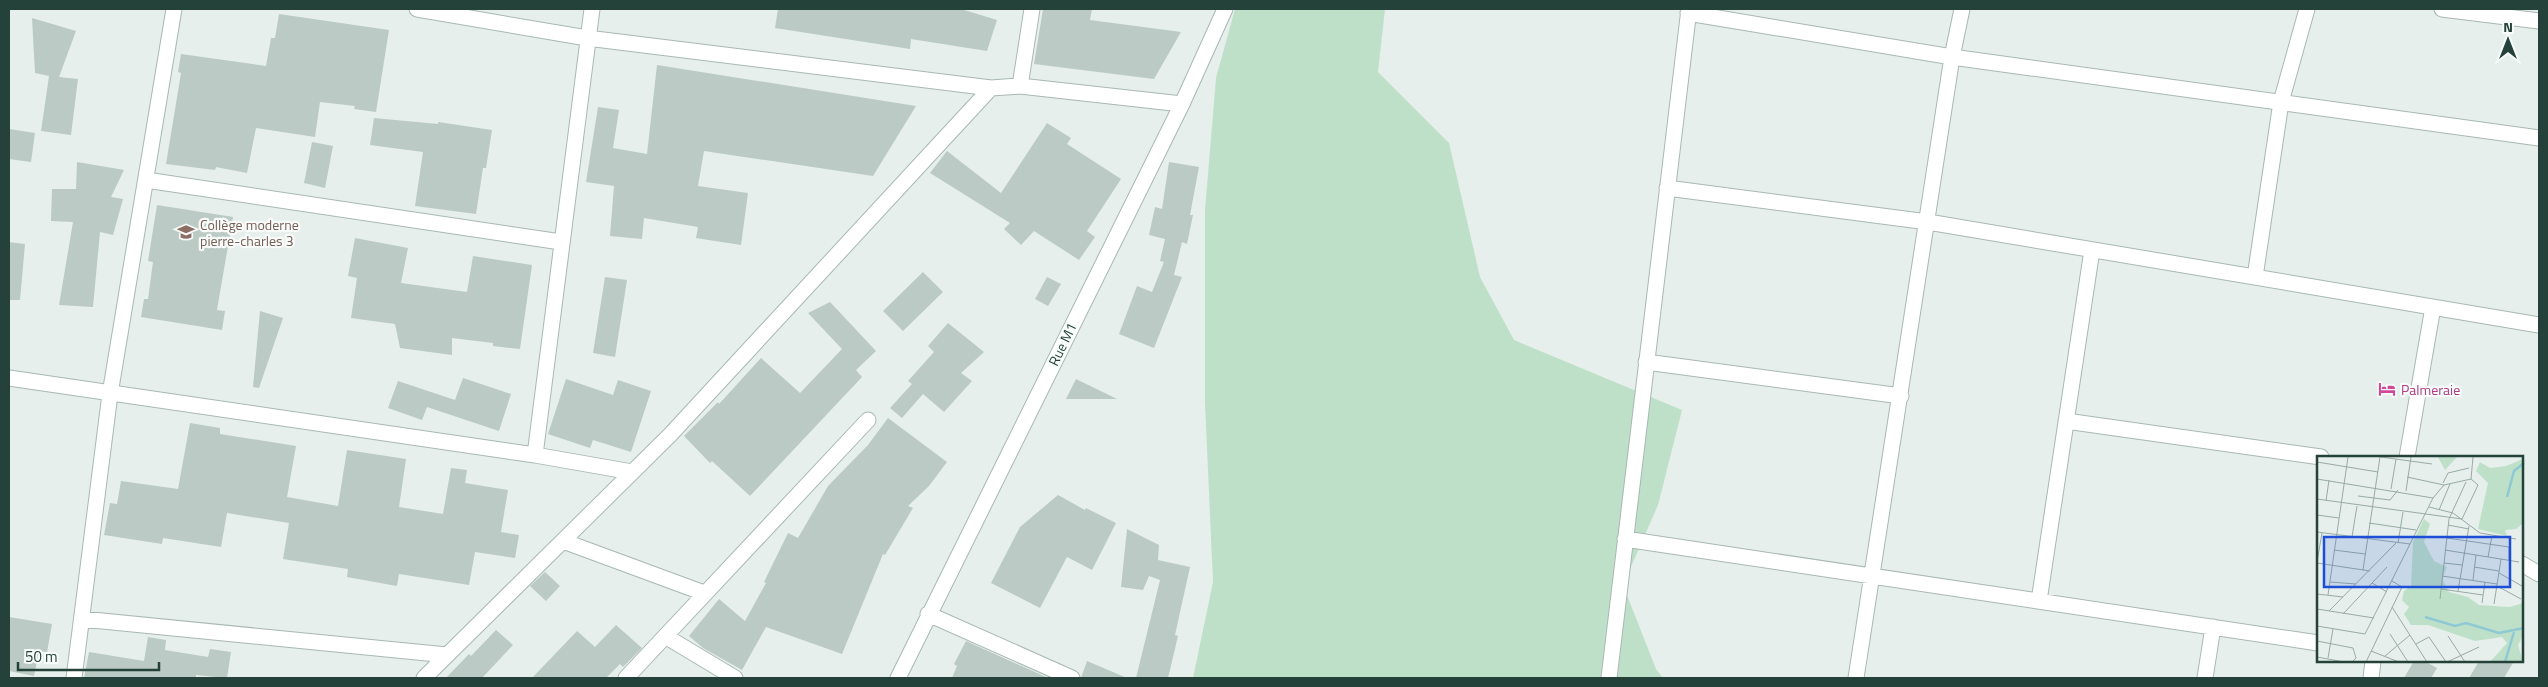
<svg xmlns="http://www.w3.org/2000/svg" width="2548" height="687" font-family="'Titillium Web',sans-serif">
  <style>
    .green { fill: #bfe0c8 }
    .building { fill: #bbcac4 }
    .lines { fill: none; stroke-linecap: round; stroke-linejoin: round }
    .street-casing { stroke: #a8b8b2; stroke-width: 17 }
    .street { stroke: #fff; stroke-width: 15 }
    .labels { text-anchor: middle; dominant-baseline: central; stroke-width: 4.5; stroke-linejoin: round; paint-order: stroke }
    .education-label { font-size: 14px; fill: #785e54; stroke: #f7fbf9; text-anchor: start }
    .street-label { font-size: 14px; fill: #24423a; stroke: #f7fbf9 }
    .hotel-label { font-size: 14px; fill: #b23c85; stroke: #f7fbf9; text-anchor: start }
    .inset-river { fill: none; stroke: #8ec9d4; stroke-width: 2.5 }
    .inset-road { fill: none; stroke: #98aaa4; stroke-width: 1 }
    .view { fill: #1d4ed8; fill-opacity: 0.15; stroke: #1d4ed8; stroke-width: 2.5 }
    .inset-edge { fill: none; stroke: #24423a; stroke-width: 2.5 }
  </style>
  <rect width="100%" height="100%" fill="#e6efeb"/>
  <path class="green" d="M1235 9H1385L1378 72 1449 143 1480 277 1514 340 1682 410 1658 505 1623 585 1656 669 1663 678H1193L1213 582 1205 403V210L1216 78Z"/>
  <path class="building" d="M778 9H961L997 20 987 51 911 39 910 49 775 28Z
    M1043 9H1092L1090 20 1181 32 1154 79 1034 64Z
    M279 14 389 30 376 112 354 109 355 106 320 102 315 137 256 128 247 173 216 167 215 170 166 164 181 73 178 72 181 54 266 66 271 38H275Z
    M32 18 76 31 59 77 78 79 71 135 41 131 49 76 35 73Z
    M657 65 916 106 873 176 704 151 698 186 748 193 741 245 696 238 698 227 644 218 642 239 610 236 614 186 586 182 598 107 619 110 613 148 647 154Z
    M374 118 438 124V122L492 130 486 168H483L476 214 415 206 423 152 370 145Z
    M1047 123 1071 138 1067 144 1121 179 1087 231 1095 237 1079 260 1034 231 1021 245 1004 229 1010 223 930 173 947 151 1001 193Z
    M9 129 35 133 31 162 9 159Z
    M312 142 333 146 325 188 304 183Z
    M77 162 124 170 111 197 123 199 113 235 100 232 93 307 59 305 73 222 51 221 52 189H76Z
    M1169 162 1199 167 1190 215H1193L1187 244 1182 242 1174 275 1182 277 1154 348 1119 334 1137 286 1152 292 1164 262 1160 261 1165 239 1149 235 1155 207 1162 209Z
    M157 205 233 217 217 310 225 311 222 330 141 317 144 299H148L153 262 148 261Z
    M355 238 408 248 401 283 467 292 473 256 532 265 520 349 493 346V343L452 338V355L400 348 395 324 351 318 357 278 348 276Z
    M9 242 25 244 20 300H9Z
    M923 272 943 292 903 331 883 311Z
    M605 277 627 280 615 357 593 353Z
    M1047 277 1061 284 1048 306 1035 299Z
    M830 302 876 351 856 370 862 377 750 496 712 461 710 463 684 436 718 402 719 404 761 358 800 393 842 349 808 313Z
    M260 311 283 318 259 388 253 387Z
    M948 323 984 352 961 373 972 381 944 412 923 394 902 418 890 408 912 384 908 381 934 352 928 346Z
    M463 378 511 394 499 431 427 407 422 420 388 408 398 381 455 400Z
    M566 379 613 395 618 380 651 391 631 452 593 440 590 448 548 434Z
    M1076 379 1117 399H1066Z
    M888 418 947 462 929 486 908 506 913 508 885 555 883 554 842 654 766 627 742 670 703 648 689 636 719 599 745 621 766 583 764 582 788 533 798 538 828 486 868 445Z
    M190 423 220 428V434L296 446 287 497 338 506 347 450 406 459 399 507 443 514 451 468 467 470 465 483 508 490 501 532 519 535 515 558 475 552 469 585 399 574 397 586 347 577 348 569 283 559 289 523 227 513 221 547 163 538 162 544 104 535 110 503 117 504 121 481 178 489Z
    M1058 495 1085 510 1086 508 1116 523 1092 570 1067 557 1040 608 991 583 1020 527Z
    M1127 529 1159 545 1158 560 1190 567 1175 635 1178 636 1168 678H1136L1160 580 1149 576 1143 590 1121 587Z
    M545 572 560 586 546 601 530 586Z
    M9 617 52 624 47 652 39 651 34 676 9 671Z
    M616 625 642 648 623 667 620 664 606 678H532L577 631 595 647Z
    M496 630 513 645 482 678H446L469 654 471 656Z
    M148 637 166 640 165 650 208 657 210 649 231 652 227 678 196 675V678H84L89 652 144 661Z
    M966 641 1046 677 1049 678H952L957 666 954 664Z
    M1087 661 1127 678H1081Z
    M2414 661H2424L2437 668 2431 678H2404Z
    M2479 661H2514L2504 678H2469Z"/>
  <g class="lines">
    <g class="street-casing">
      <path id="street" d="M417 9 587 38 991 88 1020 86 1182 104
        M2442 9 2539 21
        M1688 13 1952 57 2539 138
        M1020 86 1032 9
        M146 180 561 242
        M1667 188 1928 222 2539 325
        M2255 277 2281 102 2307 9
        M1646 362 1901 396
        M9 378 535 455 632 472
        M2066 421 2321 457
        M535 455 592 9
        M2407 457 2433 307
        M1625 539 2318 643
        M563 541 704 593
        M2522 564 2539 574
        M2039 601 2092 250
        M928 614 1072 678
        M82 619 447 655
        M665 636 735 678
        M74 678 110 394 174 9
        M424 678 670 435 991 88
        M626 678 868 420
        M898 678 1182 104 1225 9
        M1609 678 1689 9
        M1856 678 1952 57 1962 9
        M2205 678 2213 627
        M2371 678 2373 661"/>
    </g>
    <use href="#street" class="street"/>
  </g>
  <defs>
    <g id="school-bare" transform="scale(1.35)"><path d="M0-5L7-2L0 1L-7-2ZM-4 1L0 2.5L4 1V4Q0 6-4 4Z" fill="#8d6e63" stroke="#f7fbf9" stroke-width="2.5" paint-order="stroke"/></g>
    <g id="hotel-bare" transform="scale(1.35)"><path d="M-6-4.5h1.5V1H6V5H4.5V3h-9V5H-6ZM-4 0a1.8 1.8 0 1 1 3.6 0ZM.5 0V-2.5h3Q6-2.5 6 0Z" fill="#d1479c" stroke="#f7fbf9" stroke-width="2.5" paint-order="stroke"/></g>
  </defs>
  <g fill-rule="evenodd">
    <use href="#school-bare" x="186" y="232"/>
    <use href="#hotel-bare" x="2387" y="389"/>
  </g>
  <g class="labels">
    <g class="education-label">
      <text x="200" y="224">Collège moderne<tspan x="200" dy="16">pierre-charles 3</tspan></text>
    </g>
    <g class="street-label">
      <text transform="translate(1062 344) rotate(-64)">Rue M1</text>
    </g>
    <g class="hotel-label">
      <text x="2401" y="389">Palmeraie</text>
    </g>
  </g>
  <g transform="translate(2317 456)">
    <rect width="206" height="206" fill="#e6efeb"/>
    <path d="M121 1H140L128 14ZM206 3 205 68 199 73 188 74 190 80 161 73 171 27 159 15 163 6 173 12 189 10ZM107 63 113 68 107 86 117 105 130 111 125 123 132 136 151 141 162 149 193 151 206 147V180L201 189 206 206H173L190 187 185 181 158 185 111 169H94L87 158 92 151 85 144 87 135 94 130 96 86Z" fill="#bfe0c8"/>
    <path class="inset-river" d="M190 41 197 15 207 7M108 161 138 170 149 167 182 177 207 172M188 206 197 176"/>
    <path class="inset-road" d="M64 1 115 8M0 6 61 16M90 21 127 29M0 23 116 42 48 178 0 170M126 27 131 17 152 12M74 33 79 3M89 35 94 1M41 40 73 44 81 34M116 42 127 29 154 23 156 1M0 43 145 63 161 29 154 23M9 45 12 24M112 51 136 57 163 77 199 83M122 54 133 28M0 59 22 62M52 67 99 74M131 69 152 73M0 76 93 88M35 81 40 50M130 82 192 91V104M81 87 86 56M17 94 48 98M128 94 202 106M171 101 175 80M0 106 5 77M0 107 53 115M127 107 145 109M157 111 182 115M46 114 63 1M182 117 205 130M125 120 180 128M156 124 159 99M13 126 39 128M55 127 70 136M180 130 204 143M124 133 166 139M141 135 152 70M0 138 26 141M11 139 31 1M123 143 132 63 149 26M165 147 168 126M177 148 184 103M75 151 110 206M0 153 57 162M12 155 79 87M26 158 70 111M73 178 91 206M131 180 148 206M0 185 36 192 39 202 35 206M99 188 112 181 129 206M54 195 82 206M68 200 93 179M0 201 27 206M11 202 16 173M49 206 85 131 75 125M130 206 162 191"/>
    <path class="view" d="M7 81H193V131H7Z"/>
    <rect width="206" height="206" class="inset-edge"/>
  </g>
  <rect width="2548" height="687" fill="none" stroke="#24423a" stroke-width="20"/>
  <g transform="translate(2508 40)" stroke="#f7fbf9" stroke-width="4" paint-order="stroke">
  <path d="M0-4L9 19L0 12L-9 19Z" fill="#24423a"/>
  <text y="-8" font-size="14" font-weight="bold" text-anchor="middle" fill="#24423a">N</text>
  </g>
  <path d="M18 662v8h141v-8" fill="none" stroke="#24423a" stroke-width="2.5"/>
  <text x="25" y="662" font-size="15" fill="#24423a" stroke="#f7fbf9" stroke-width="4" paint-order="stroke">50 m</text>
</svg>
